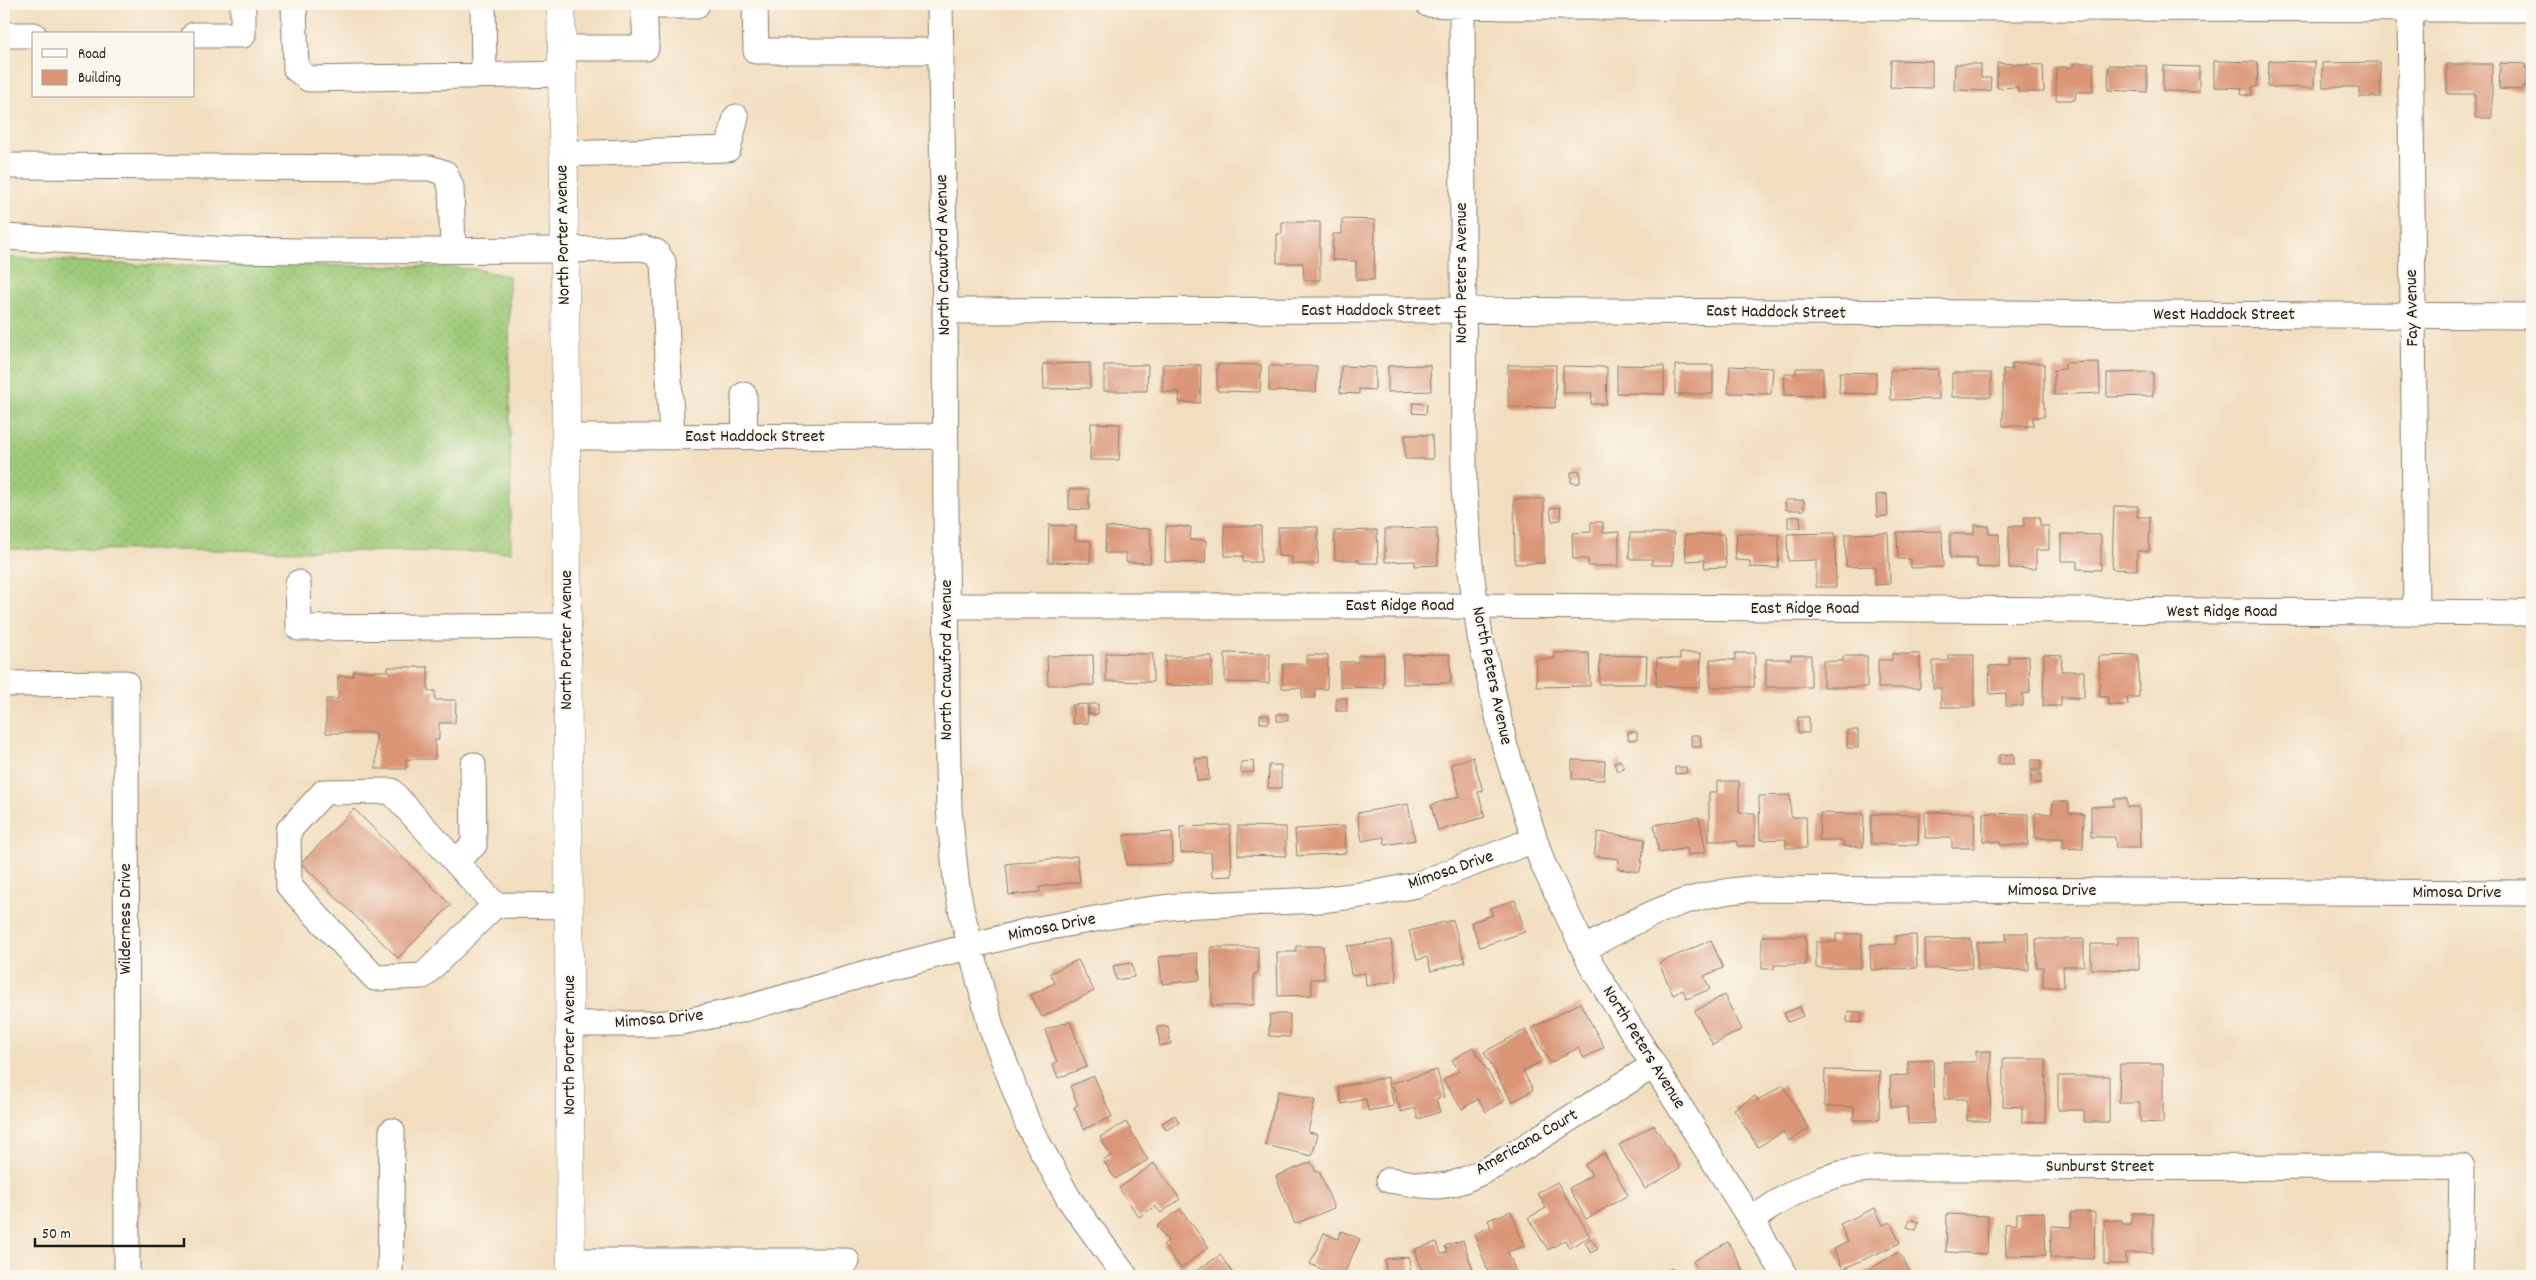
<svg xmlns="http://www.w3.org/2000/svg" width="2536" height="1280" font-family="Dekko,sans-serif">
  <style>
    .grass { fill: url(#grass-dots); stroke: #5c734a }
    .building { fill: #db9678 }
    .lines { fill: none; stroke-linecap: round; stroke-linejoin: round }
    .minor-casing { stroke: #877d6e; stroke-width: 27 }
    .major-casing { stroke: #877d6e; stroke-width: 29 }
    .minor { stroke: #fff; stroke-width: 25 }
    .major { stroke: #fff; stroke-width: 28 }
    .labels { text-anchor: middle; dominant-baseline: central; stroke-width: 4; stroke-linejoin: round; paint-order: stroke }
    .street-label { font-size: 18px; fill: #1c1c1c; stroke: #fbf7ec }
  </style>
  <defs>
    <pattern id="grass-dots" width="8" height="8" patternUnits="userSpaceOnUse" patternTransform="scale(1.25)"><rect width="8" height="8" fill="#9dca78"/><path d="M2 2h.1M6 6h.1" fill="none" stroke="#87ad67" stroke-width="1.8" stroke-linecap="round"/></pattern>
  </defs>
  <rect width="100%" height="100%" fill="#fbf7ec"/>
  <filter id="ink" filterUnits="userSpaceOnUse"><feTurbulence type="fractalNoise" baseFrequency=".02" numOctaves="2"/><feDisplacementMap in="SourceGraphic" scale="10" xChannelSelector="R" yChannelSelector="G"/><feConvolveMatrix kernelMatrix="1 2 1 2 8 2 1 2 1" color-interpolation-filters="sRGB"/></filter>
  <filter id="wash" filterUnits="userSpaceOnUse"><feTurbulence type="fractalNoise" baseFrequency=".0096" numOctaves="4" result="noise"/><feDisplacementMap in="SourceGraphic" scale="20" xChannelSelector="R" yChannelSelector="G"/><feGaussianBlur stdDeviation="1.12" result="paint"/><feColorMatrix in="noise" values="0 0 0 0 0 0 0 0 0 0 0 0 0 0 0 0 0 1.4 0 .05"/><feComposite in="paint" operator="in"/></filter>
  <g filter="url(#wash)">
    <rect width="100%" height="100%" fill="#f2debf"/>
    <path class="grass" d="M4 257 139 265 419 266 475 269 509 276 511 552 4 549Z"/>
    <g id="blocks">
      <path class="building" d="M1891 60 1932 61V88L1890 87Z
        M2214 61 2258 62 2257 87H2252V95H2241L2242 88 2214 87Z
        M2269 61 2315 62 2314 88 2268 87Z
        M2380 62 2381 97H2359V87H2323L2322 63Z
        M1997 63 2043 65 2044 92H2018V87L1997 88Z
        M2074 63H2094L2093 92H2076L2075 100H2056V67H2073Z
        M2500 63 2525 64V68H2532V87L2523 86 2522 90 2499 89Z
        M1955 64H1981V78H1991L1990 91 1954 90Z
        M2447 64H2492V118H2475V94H2447Z
        M2109 65 2147 66V92L2108 90Z
        M2163 66 2199 67V92L2163 91Z
        M1342 219 1375 220 1374 280H1356V261L1332 260 1333 234H1342Z
        M1282 222H1320V280H1304L1303 263H1277V234H1282Z
        M2099 362 2100 393 2054 395V370L2065 369V363Z
        M1090 363V388L1044 389 1043 364Z
        M2012 363H2044V417H2033V426H2003V369L2012 370Z
        M1163 364 1201 365 1200 403 1179 402 1180 392H1162Z
        M1217 364 1261 365 1260 392 1217 391Z
        M1104 365H1148L1147 391H1104Z
        M1430 365 1431 391 1388 392V366Z
        M1508 365H1556L1555 408 1508 407Z
        M1617 365 1664 366V394L1617 393Z
        M1675 365H1713V394H1675Z
        M1269 366H1317L1316 392 1269 391Z
        M1341 366 1375 367V390L1359 389V394L1340 393Z
        M1563 366 1607 367 1606 404H1591L1592 393H1563Z
        M1730 366 1773 368 1771 394 1728 393Z
        M1796 368H1823V396L1784 395 1785 374H1796Z
        M1938 369 1939 399 1891 400 1890 370Z
        M1840 372 1876 373V394L1839 393Z
        M2153 372V396L2107 397V373Z
        M1952 373H1991V397H1952Z
        M1413 403 1427 404 1426 414 1412 413Z
        M1091 423 1120 424 1119 460H1090Z
        M1405 435H1432L1433 459H1405Z
        M1580 471V483H1571V472Z
        M1069 489H1089V510L1069 509Z
        M1887 494 1888 516 1877 517 1876 495Z
        M1514 499H1544V563L1515 564Z
        M1785 500H1804V510H1786Z
        M2114 506H2138L2137 517H2150L2149 551H2137V570L2112 569Z
        M1560 507 1561 520 1552 521 1550 508Z
        M1800 516 1801 528H1788V517Z
        M2024 517H2040V526H2049V550H2036V569L2009 568V526H2024Z
        M1591 522H1603V533L1619 532V566H1588V559H1573L1572 533 1591 532Z
        M1049 525 1076 526 1075 540 1091 541 1090 563 1048 562Z
        M1974 525 1989 526V534H1999V568L1977 567V559L1950 558V534H1974Z
        M1166 526 1191 527 1190 540H1206L1205 563 1165 562Z
        M1224 526H1261V562H1243V556H1225Z
        M1106 527 1151 529 1150 563 1126 562V553H1105Z
        M1278 527H1318V564H1292V557L1278 556Z
        M1437 528 1438 565 1415 566V561L1385 562V529Z
        M1377 530 1378 563H1359V560H1335L1334 531Z
        M1942 531 1943 567 1911 568V559H1898L1897 532Z
        M1630 533H1674L1673 565H1652V559H1629Z
        M1737 533 1779 535 1778 568 1750 567V561L1735 560Z
        M1835 533 1836 587H1816V560L1788 561 1787 534Z
        M1888 533 1890 584 1875 585V566L1846 567 1845 534Z
        M1724 534 1726 567 1705 568 1704 560 1686 561 1685 535Z
        M2061 534 2101 535V570L2077 569V561H2061Z
        M1106 653 1153 654V682L1106 681Z
        M1225 653 1270 654 1269 683 1225 682Z
        M1554 653H1589L1590 686 1537 687 1536 659H1555Z
        M1680 653H1701L1700 687 1656 686 1657 658 1680 659Z
        M1735 653H1755L1754 687H1710V659L1735 660Z
        M1450 654 1451 683 1403 684V655Z
        M1892 654H1920V688H1878V660H1892Z
        M2044 654 2062 655 2061 671H2084V698L2061 697V706H2043Z
        M1093 655 1094 685H1048L1047 656Z
        M1307 655H1328L1327 689H1315V698H1302V688H1282L1283 664H1307Z
        M1358 655H1384L1383 688 1340 687V662H1358Z
        M1600 655 1647 656 1646 684H1599Z
        M1791 655H1811V687H1766V659H1791Z
        M1949 655H1974V707H1941V688H1933V661H1949Z
        M2138 655 2139 697H2127L2128 705H2108V697H2100L2099 656Z
        M1165 656H1212V686L1165 685Z
        M1843 656H1867V687H1823V661H1843Z
        M2029 656 2030 693 2023 694V706H2006V693L1990 694 1989 666 2009 665V657Z
        M388 667H428V691H435V700H456L455 723H439V740H435V759H406V769H376V733H326V699H338V676H353V671H388Z
        M1336 698H1347V711H1336Z
        M1087 704 1088 723 1073 724 1072 705Z
        M1089 704H1098V714H1089Z
        M1277 714H1288V721H1277Z
        M1260 715H1269V723H1260Z
        M1798 717H1809V733H1798Z
        M1847 730H1858V748H1847Z
        M1628 732H1637V740H1628Z
        M1691 735H1700L1701 747H1691Z
        M2014 754V764H1999V755Z
        M1473 757 1483 791 1478 792 1485 817 1438 831 1431 805 1460 796 1451 764Z
        M1208 758 1209 780 1197 781 1195 759Z
        M1572 760 1605 761 1604 780 1572 779Z
        M1620 760 1624 768 1617 771 1614 763Z
        M2031 760H2041V770H2031Z
        M1253 761 1254 772 1241 773V762Z
        M1269 765H1281V788H1268Z
        M1675 767H1686L1687 773 1675 774Z
        M2031 772H2041V783H2031Z
        M1717 781H1739V813H1755V846H1737V841H1709V792H1717Z
        M1790 795 1791 817H1806L1807 848H1786V839L1760 840 1759 796Z
        M2127 798V807H2139L2140 848H2116L2115 837H2091V807L2114 806V799Z
        M2053 801 2069 802V813L2084 814 2083 849 2063 848V838H2035V813L2052 814Z
        M1408 804 1415 840 1385 845 1384 837 1362 841 1357 813Z
        M354 809 451 905 398 958 301 863Z
        M1925 812 1975 813 1974 848H1952V838H1925Z
        M1820 813 1864 814 1863 847 1843 846V840H1819Z
        M1983 813 2028 814V845H2000V842L1983 841Z
        M1871 814 1919 815 1918 845 1871 844Z
        M1699 817 1706 852 1688 855 1687 848 1659 853 1654 825Z
        M1230 825 1232 876 1212 877 1211 852 1181 853 1180 827Z
        M1238 826 1286 827V856L1238 855Z
        M1345 826 1346 853 1297 856 1295 829Z
        M1172 832 1173 863 1126 865 1124 835Z
        M1598 832 1645 839 1640 872 1618 869 1619 859 1594 856Z
        M1077 856 1080 882 1039 887 1040 892 1009 895 1006 864Z
        M1515 900 1525 932 1480 947 1471 922 1493 915 1490 908Z
        M1453 920 1465 962 1431 971 1427 957 1417 960 1409 931Z
        M2006 933H2028L2029 970H1977V942L2006 941Z
        M1836 934H1862L1861 968H1816V942H1836Z
        M1916 935 1917 968 1871 970 1870 945 1896 944V936Z
        M1762 936H1806V965H1774V969H1762Z
        M2117 937H2139V970L2091 969V944H2117Z
        M1971 938 1972 968 1926 969 1925 939Z
        M2036 939H2084V966H2063L2064 987H2043V967H2037Z
        M1391 940 1397 981 1366 986 1365 973 1351 975 1347 946Z
        M1711 940 1723 968 1704 976 1710 989 1687 999 1683 990 1673 995 1659 963Z
        M1296 946H1323L1324 979H1311L1312 995 1278 996 1277 952H1296Z
        M1211 947H1258V973L1254 974V1005L1212 1006Z
        M1197 953 1200 980 1162 984 1159 957Z
        M1078 960 1094 991 1042 1017 1031 995 1055 983 1050 973Z
        M1132 963 1134 977 1116 980 1113 966Z
        M1724 995 1742 1029 1713 1045 1695 1011Z
        M1580 1003 1604 1047 1584 1058 1578 1048 1550 1063 1532 1028Z
        M1800 1007 1803 1016 1788 1022 1784 1013Z
        M1848 1011 1862 1012 1861 1023 1847 1022Z
        M1270 1014H1290V1037L1269 1036Z
        M1070 1021 1087 1067 1058 1078 1053 1064 1057 1062 1045 1030Z
        M1168 1026 1171 1044 1160 1046 1157 1027Z
        M1525 1030 1542 1061 1523 1071 1533 1090 1512 1102 1484 1052Z
        M1473 1047 1505 1100 1486 1112 1478 1099 1462 1109 1443 1080 1459 1071 1452 1060Z
        M1976 1051H1991L1990 1121H1967V1099H1944V1062H1976Z
        M2003 1059H2046L2045 1122H2022V1107L2003 1106Z
        M1933 1060 1934 1123 1908 1124 1907 1107H1891L1890 1076 1909 1075 1908 1061Z
        M2120 1064H2163V1123L2140 1122V1103H2119Z
        M1437 1070 1444 1097 1436 1099 1440 1112 1418 1119 1415 1108 1401 1112 1392 1083Z
        M1825 1070 1880 1071 1879 1120H1853L1854 1107 1824 1106Z
        M1094 1076 1112 1117 1084 1129 1074 1107 1078 1105 1070 1086Z
        M2058 1076H2109V1122H2084V1110H2058Z
        M1388 1077 1394 1106 1368 1111 1366 1099 1342 1104 1338 1087Z
        M1783 1085 1809 1129 1789 1141 1783 1132 1758 1147 1734 1109 1755 1096 1758 1101Z
        M1278 1091 1315 1100 1308 1132 1318 1134 1312 1156 1265 1145Z
        M1175 1115 1179 1123 1166 1130 1162 1123Z
        M1126 1122 1148 1160 1115 1179 1103 1160 1111 1156 1100 1137Z
        M1654 1125 1680 1168 1645 1189 1619 1145Z
        M1604 1153 1628 1195 1586 1219 1569 1188 1592 1175 1585 1165Z
        M1311 1162 1316 1172 1319 1171 1334 1208 1295 1224 1276 1176Z
        M1154 1163 1180 1199 1161 1213 1155 1206 1139 1217 1119 1188Z
        M1557 1182 1590 1236 1569 1248 1565 1240 1548 1250 1528 1218 1546 1208 1538 1193Z
        M1875 1208 1883 1225 1890 1222 1900 1243 1843 1269 1834 1249 1848 1242 1840 1224Z
        M1180 1209 1209 1247 1181 1268 1163 1245 1168 1241 1157 1226Z
        M1511 1211 1524 1246 1508 1252 1517 1275 1490 1276 1474 1234 1491 1227 1488 1220Z
        M2044 1212 2046 1255 2006 1256 2005 1224H2017V1213Z
        M2071 1212H2095L2094 1259 2050 1258 2051 1226 2071 1227Z
        M2131 1213H2153V1253H2126V1264H2104V1220H2122V1224H2131Z
        M1947 1214 1988 1216 1987 1254 1946 1252Z
        M1910 1219 1919 1222 1916 1230 1907 1227Z
        M1341 1231 1360 1239 1343 1276H1337L1310 1264 1324 1233 1338 1239Z
        M1591 1238 1598 1249 1591 1253 1585 1242Z
        M1463 1240 1475 1276H1424L1415 1249 1437 1242 1441 1254 1448 1252 1445 1246Z
        M1728 1242 1746 1276H1692L1699 1272 1693 1261Z
        M1898 1252 1913 1276H1859Z
        M1220 1255 1235 1276H1189Z
        M1409 1257 1411 1276H1372L1386 1274 1385 1259Z
        M1672 1268 1677 1276H1658Z"/>
    </g>
  </g>
  <g filter="url(#ink)">
    <use href="#blocks" fill-opacity="0" stroke="#877d6e" stroke-width="1"/>
    <g class="lines">
      <g class="minor-casing">
        <path id="minor" d="M294 4 296 69 309 79 562 74
          M483 4 484 74
          M755 4 756 51H941
          M940 4 945 311 947 720 949 809 956 880 961 909 991 1027 1029 1127 1069 1199 1125 1276
          M1428 4 1503 7 2532 9
          M1462 4 1464 487 1470 564 1480 636 1505 747 1542 862 1594 970 1786 1276
          M2410 4 2416 613
          M4 35H34
          M194 35H243V4
          M561 48H646L644 6H696V4
          M563 154 728 149 736 117
          M4 166 430 168 445 173 451 187 453 250
          M4 237 231 250 302 251 565 250 643 248 656 252 663 262 672 437
          M945 311 1421 310 2532 316
          M744 395 745 437
          M566 437 945 436
          M298 583 299 628 567 626
          M947 606H1475L2532 613
          M4 684 126 683 127 1276
          M455 861 474 845 473 765
          M495 905 423 976 375 978 289 886 288 831 324 792 391 791 495 905 569 906
          M1584 949C1640 918 1681 895 1747 889L2532 893
          M570 1024H653L681 1022 740 1010 883 969 1028 931 1139 911 1179 906 1320 900 1376 893 1416 885 1534 840
          M1389 1180C1404 1182 1420 1186 1436 1186 1458 1186 1479 1173 1498 1164L1654 1065
          M1751 1220C1797 1189 1821 1173 1877 1168L2462 1167 2460 1276
          M571 1261H847
          M390 1276 392 1131"/>
      </g>
      <g class="major-casing">
        <path id="major" d="M561 4 565 250 571 1276"/>
      </g>
      <use href="#minor" class="minor"/>
      <use href="#major" class="major"/>
    </g>
  </g>
  <g class="labels">
    <g class="street-label">
      <text transform="translate(564 235) rotate(-91)">North Porter Avenue</text>
      <text transform="translate(944 255) rotate(-91)">North Crawford Avenue</text>
      <text transform="translate(1462 273) rotate(-90)">North Peters Avenue</text>
      <text transform="translate(2413 308) rotate(-91)">Fay Avenue</text>
      <text x="1371" y="311">East Haddock Street</text>
      <text transform="translate(1776 313) rotate(1)">East Haddock Street</text>
      <text x="2224" y="315">West Haddock Street</text>
      <text x="755" y="437">East Haddock Street</text>
      <text x="1400" y="606">East Ridge Road</text>
      <text x="1805" y="609">East Ridge Road</text>
      <text x="2222" y="612">West Ridge Road</text>
      <text transform="translate(567 640) rotate(-90)">North Porter Avenue</text>
      <text transform="translate(947 660) rotate(-90)">North Crawford Avenue</text>
      <text transform="translate(1491 676) rotate(78)">North Peters Avenue</text>
      <text transform="translate(1451 871) rotate(-19)">Mimosa Drive</text>
      <text x="2052" y="891">Mimosa Drive</text>
      <text x="2457" y="893">Mimosa Drive</text>
      <text transform="translate(126 919) rotate(-90)">Wilderness Drive</text>
      <text transform="translate(1052 928) rotate(-11)">Mimosa Drive</text>
      <text transform="translate(659 1020) rotate(-5)">Mimosa Drive</text>
      <text transform="translate(570 1045) rotate(-90)">North Porter Avenue</text>
      <text transform="translate(1643 1048) rotate(58)">North Peters Avenue</text>
      <text transform="translate(1527 1143) rotate(-30)">Americana Court</text>
      <text x="2100" y="1167">Sunburst Street</text>
    </g>
  </g>
  <rect width="2536" height="1280" fill="none" stroke="#fbf7ec" stroke-width="20"/>
  <rect x="32" y="32" width="162" height="65" fill="#fbf7ec" stroke="#a29f99"/>
  <rect x="42" y="49" width="25" height="8" fill="#ffffff" stroke="#a29f99"/>
  <text x="78" y="58" font-size="15" fill="#1c1c1c">Road</text>
  <rect x="42" y="70" width="25" height="15" fill="#db9678" stroke="#a29f99"/>
  <text x="78" y="82" font-size="15" fill="#1c1c1c">Building</text>
  <path d="M35 1238v8h149v-8" fill="none" stroke="#1c1c1c" stroke-width="2.5"/>
  <text x="42" y="1238" font-size="15" fill="#1c1c1c" stroke="#fbf7ec" stroke-width="4" paint-order="stroke">50 m</text>
</svg>
